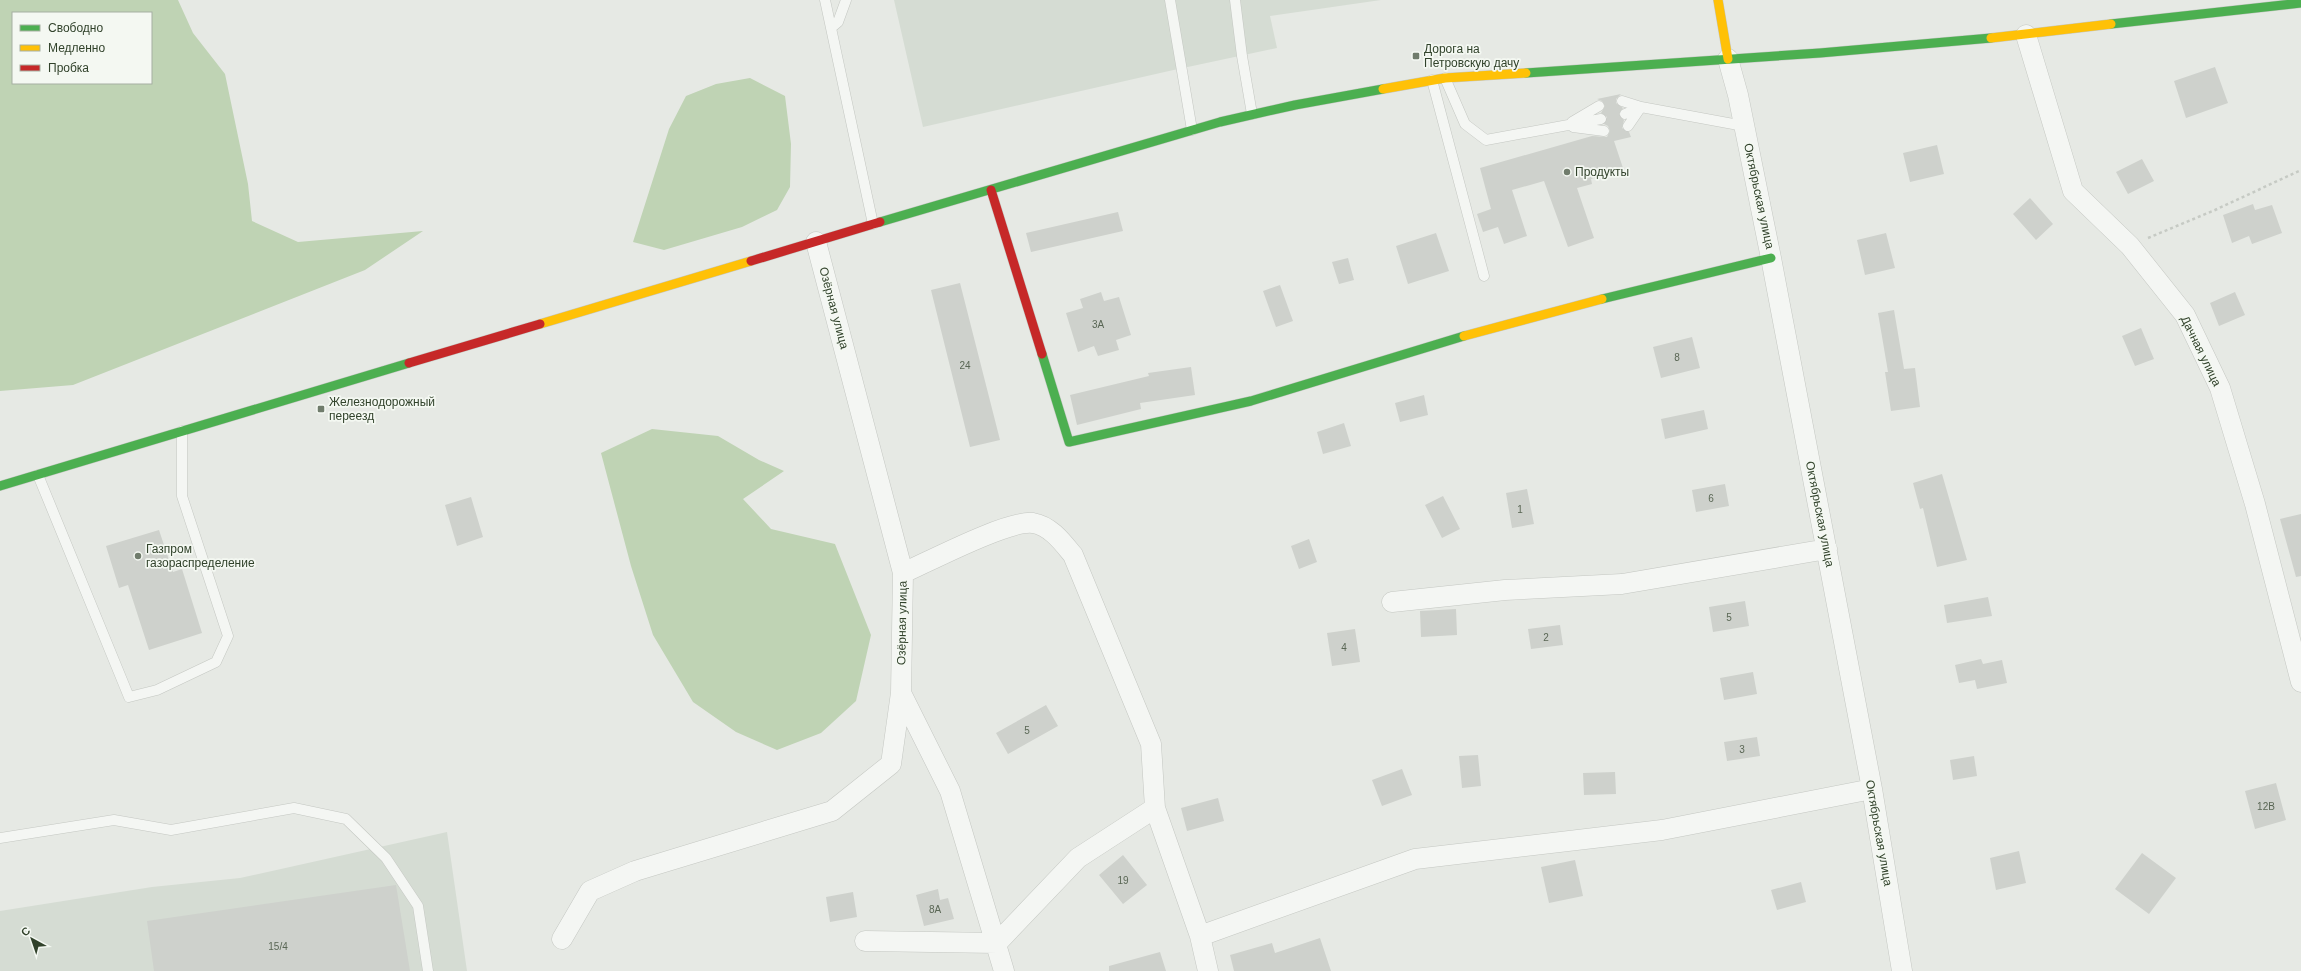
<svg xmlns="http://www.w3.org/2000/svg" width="2301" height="971" font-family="Arial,sans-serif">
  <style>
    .built { fill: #d5dcd3 }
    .water { fill: #bfd3b4; fill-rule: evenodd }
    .building { fill: #ced1cc }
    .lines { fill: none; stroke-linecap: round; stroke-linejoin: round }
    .lane-casing { stroke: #c4c7c2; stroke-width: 11 }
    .street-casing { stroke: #c4c7c2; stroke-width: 21 }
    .fast-casing { stroke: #c4c7c2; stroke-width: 10 }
    .slow-casing { stroke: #c4c7c2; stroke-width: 10 }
    .jam-casing { stroke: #c4c7c2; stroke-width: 10 }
    .path { stroke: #c6cac4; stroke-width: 2.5; stroke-dasharray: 3 3; stroke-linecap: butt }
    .lane { stroke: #f4f6f3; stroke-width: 10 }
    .street { stroke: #f4f6f3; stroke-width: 20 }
    .fast { stroke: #4caf50; stroke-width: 9 }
    .slow { stroke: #ffc107; stroke-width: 9 }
    .jam { stroke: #c62828; stroke-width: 9 }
    .poi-dot { fill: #707c6c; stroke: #f4f8f2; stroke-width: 1.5 }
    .labels { text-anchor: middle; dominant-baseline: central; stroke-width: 3.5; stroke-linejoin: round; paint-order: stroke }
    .number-label { font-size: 10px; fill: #596654 }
    .poi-label { font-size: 12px; fill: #31422b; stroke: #f4f8f2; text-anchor: start }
    .street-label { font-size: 12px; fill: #31422b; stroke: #f4f8f2 }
  </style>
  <rect width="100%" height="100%" fill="#e6e9e4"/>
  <path class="built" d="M894 0H1381L1270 16 1277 48 1169 71 923 127Z
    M447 832 467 971H0V911L152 887 240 878Z"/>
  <path class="water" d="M0 0H178L193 33 225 74 248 184 252 221 298 242 423 231 365 270 73 385 0 391ZM13 13H151V83H13Z
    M750 78 785 96 791 144 790 187 777 210 742 227 664 250 633 242 669 129 686 96 716 84Z
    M652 429 718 436 759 460 784 471 743 499 771 529 835 544 871 635 856 701 821 733 777 750 736 732 693 702 653 635 631 566 601 453Z"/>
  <path class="building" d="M2215 67 2228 103 2186 118 2174 81Z
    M1621 94 1616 99V103L1623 108 1619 114 1624 120 1622 128 1629 132 1631 137 1614 141 1623 168 1591 179 1592 184 1577 188 1594 238 1568 247 1544 181 1512 190 1527 236 1504 244 1498 227 1483 232 1477 214 1491 209 1480 168 1592 136 1607 137 1610 131 1608 126 1604 124 1607 117 1601 113 1605 106 1602 101 1597 99Z
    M1937 145 1944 174 1910 182 1903 153Z
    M2142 159 2154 181 2128 194 2116 172Z
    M2030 198 2053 224 2036 240 2013 214Z
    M2253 204 2255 210 2272 205 2282 233 2252 244 2249 236 2232 243 2223 215Z
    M1118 212 1123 231 1031 252 1026 233Z
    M1436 233 1449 271 1408 284 1396 246Z
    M1886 233 1895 268 1865 275 1857 240Z
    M1348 258 1354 280 1339 284 1332 262Z
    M960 283 1000 440 970 447 931 290Z
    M1280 285 1293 321 1276 327 1263 291Z
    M1101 292 1104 301 1119 297 1131 335 1116 340 1119 350 1098 356 1094 346 1078 352 1066 313 1083 308 1080 299Z
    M2235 292 2245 315 2219 326 2210 303Z
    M1894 310 1904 369 1915 368 1920 407 1891 411 1885 372H1888L1878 313Z
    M2141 328 2154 359 2135 366 2122 336Z
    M1692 337 1700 368 1661 378 1653 347Z
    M1191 367 1195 395 1140 403 1141 409 1077 425 1070 395 1149 376 1148 373Z
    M1424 395 1428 415 1400 422 1395 403Z
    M1704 410 1708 429 1665 439 1661 419Z
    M1344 423 1351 446 1323 454 1317 432Z
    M1942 474 1967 560 1937 567 1923 508 1920 509 1913 483Z
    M1725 484 1729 506 1696 512 1692 490Z
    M1527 489 1534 524 1512 528 1506 493Z
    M1443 496 1460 529 1442 538 1425 505Z
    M471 497 483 537 457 546 445 505Z
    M2301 514V576L2296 577 2280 519Z
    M159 530 173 572 182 569 202 633 149 650 128 585 119 588 106 546Z
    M1309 539 1317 562 1299 569 1291 546Z
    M1988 597 1992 616 1947 623 1944 605Z
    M1745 601 1749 626 1713 632 1709 607Z
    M1456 609 1457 635 1421 637 1420 611Z
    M1560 625 1563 645 1531 649 1528 629Z
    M1355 629 1360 662 1332 666 1327 633Z
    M1981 659 1983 664 2002 660 2007 683 1977 689 1975 680 1959 683 1955 665Z
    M1753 672 1757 694 1724 700 1720 678Z
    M1046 705 1058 726 1008 754 996 733Z
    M1757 737 1760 756 1727 761 1724 742Z
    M1478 755 1481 786 1462 788 1459 756Z
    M1974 756 1977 776 1953 780 1950 760Z
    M1402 769 1412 795 1382 806 1372 780Z
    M1615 772 1616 794 1584 795 1583 773Z
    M2276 783 2286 820 2255 829 2245 791Z
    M1218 798 1224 821 1187 831 1181 808Z
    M2019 851 2026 883 1996 890 1990 858Z
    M2142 853 2176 878 2149 914 2115 889Z
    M1123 855 1147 885 1123 904 1099 875Z
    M1575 860 1583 896 1549 903 1541 867Z
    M1801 882 1806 902 1777 910 1771 890Z
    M396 885 410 971H154L147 921Z
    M938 889 940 900 948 898 954 919 924 926 916 895Z
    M853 892 857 917 830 922 826 897Z
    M1320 938 1331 971H1234L1230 955 1272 943 1275 953Z
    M1160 952 1166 971H1109V966Z"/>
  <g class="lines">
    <g class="lane-casing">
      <path id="lane" d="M825 0 873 224
        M1170 0 1192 130
        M1235 0 1242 56 1252 114
        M831 28 838 22 846 0
        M1445 78 1465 124 1486 140 1601 119
        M1432 80 1484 276
        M1622 101 1641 107 1625 114
        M1572 122 1599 106
        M1628 126 1641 107 1744 126
        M1573 127 1604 131
        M38 475 129 697 157 690 216 662 228 636 182 496V431
        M0 838 114 820 171 830 294 808 346 819 386 858 418 906 428 971"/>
    </g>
    <g class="street-casing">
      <path id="street" d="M2026 35 2073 191 2130 246 2185 315 2220 388 2255 504 2301 682
        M1728 59 1738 95 1771 258 1872 789 1902 971
        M816 242 903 573 901 693 950 791 1004 971
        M903 573C930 561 1008 520 1033 523 1051 526 1063 543 1073 555L1151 744 1155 808 1200 936 1208 971
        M1392 602 1505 590 1622 584 1827 549
        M1200 936 1415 859 1662 830 1872 789
        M562 939 590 891 635 871 832 811 891 764 901 693
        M865 941 997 943 1078 858 1155 808"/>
    </g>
    <g class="fast-casing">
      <path id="fast" d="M2111 24 2301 3
        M1526 73 1820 53 1991 38
        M880 222 1220 122 1295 105 1383 89
        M1602 299 1771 258
        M1042 354 1069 442 1251 401 1464 336
        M0 486 409 363"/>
    </g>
    <g class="slow-casing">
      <path id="slow" d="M1718 0 1728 59
        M1991 38 2111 24
        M1383 89 1445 78 1526 73
        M540 324 751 261
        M1464 336 1602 299"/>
    </g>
    <g class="jam-casing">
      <path id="jam" d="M991 190 1042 354
        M751 261 880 222
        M409 363 540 324"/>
    </g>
    <path class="path" d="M2148 238 2215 210 2301 170"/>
    <use href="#lane" class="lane"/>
    <use href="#street" class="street"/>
    <use href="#fast" class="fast"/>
    <use href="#slow" class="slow"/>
    <use href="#jam" class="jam"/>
  </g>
  <g class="poi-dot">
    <rect x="1412" y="52" width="8" height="8" rx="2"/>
    <circle cx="1567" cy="172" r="4"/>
    <rect x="317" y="405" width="8" height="8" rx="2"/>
    <circle cx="138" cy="556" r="4"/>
  </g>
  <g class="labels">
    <g class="number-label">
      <text x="1098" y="324">3А</text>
      <text x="1677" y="357">8</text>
      <text x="965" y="365">24</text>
      <text x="1711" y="498">6</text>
      <text x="1520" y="509">1</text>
      <text x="1729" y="617">5</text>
      <text x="1546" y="637">2</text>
      <text x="1344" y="647">4</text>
      <text x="1027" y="730">5</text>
      <text x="1742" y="749">3</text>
      <text x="2266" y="806">12В</text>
      <text x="1123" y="880">19</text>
      <text x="935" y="909">8А</text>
      <text x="278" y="946">15/4</text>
    </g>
    <g class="poi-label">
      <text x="1424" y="49">Дорога на<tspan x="1424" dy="14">Петровскую дачу</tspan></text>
      <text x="1575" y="172">Продукты</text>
      <text x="329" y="402">Железнодорожный<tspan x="329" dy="14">переезд</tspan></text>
      <text x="146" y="549">Газпром<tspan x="146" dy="14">газораспределение</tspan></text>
    </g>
    <g class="street-label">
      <text transform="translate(1759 196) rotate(78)">Октябрьская улица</text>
      <text transform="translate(834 308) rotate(75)">Озёрная улица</text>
      <text transform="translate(2201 351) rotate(64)">Дачная улица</text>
      <text transform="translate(1820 514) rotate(79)">Октябрьская улица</text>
      <text transform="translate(902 623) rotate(-89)">Озёрная улица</text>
      <text transform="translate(1879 833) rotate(80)">Октябрьская улица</text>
    </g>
  </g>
  <rect x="12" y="12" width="140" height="72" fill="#f4f8f2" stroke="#a6afa2"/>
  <rect x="20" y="25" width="20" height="6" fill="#4caf50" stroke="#a6afa2"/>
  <text x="48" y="32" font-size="12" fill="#31422b">Свободно</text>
  <rect x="20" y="45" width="20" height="6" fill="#ffc107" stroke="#a6afa2"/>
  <text x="48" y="52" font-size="12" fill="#31422b">Медленно</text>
  <rect x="20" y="65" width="20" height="6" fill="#c62828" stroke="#a6afa2"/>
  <text x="48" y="72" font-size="12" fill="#31422b">Пробка</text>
  <g transform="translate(32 939) rotate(320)" stroke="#f4f8f2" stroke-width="3" paint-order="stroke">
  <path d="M0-3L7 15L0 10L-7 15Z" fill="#31422b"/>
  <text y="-6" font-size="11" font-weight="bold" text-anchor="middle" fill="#31422b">С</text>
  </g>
</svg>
